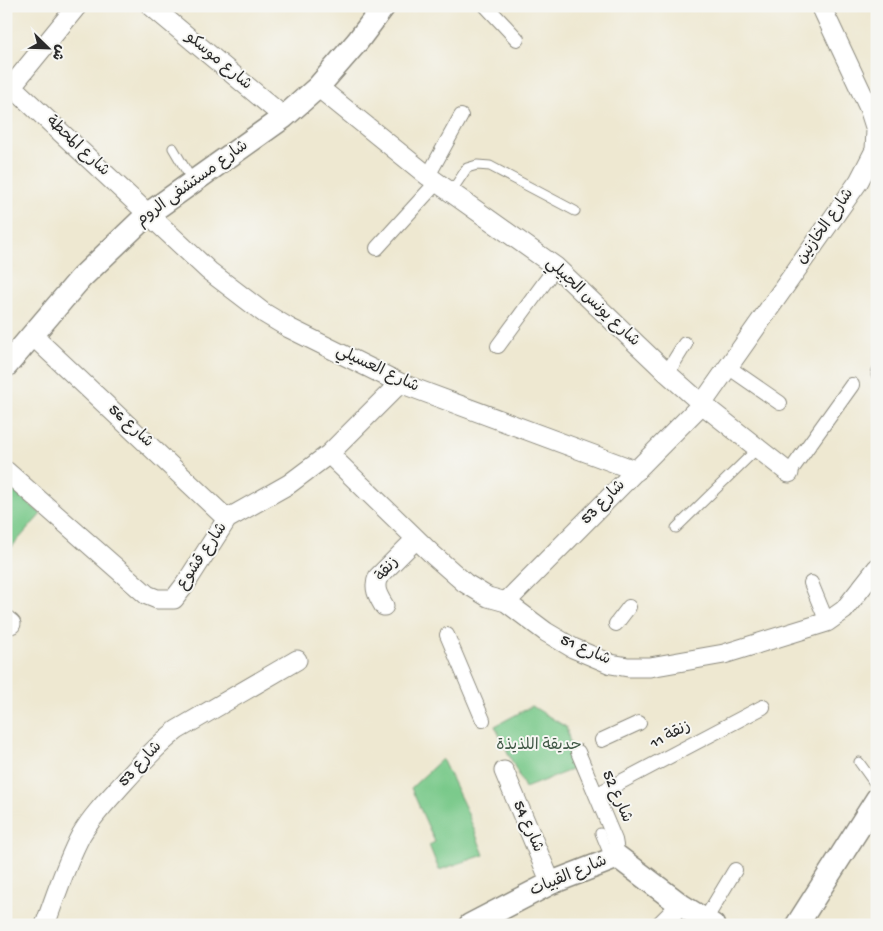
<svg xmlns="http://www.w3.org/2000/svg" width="883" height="931" font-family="'Gochi Hand','Playpen Sans Arabic',sans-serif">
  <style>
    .green { fill: #79c98a; stroke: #527a5a }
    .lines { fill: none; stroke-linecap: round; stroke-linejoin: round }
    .service-casing { stroke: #8c8a7e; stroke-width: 11 }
    .pedestrian-casing { stroke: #8c8a7e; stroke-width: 16 }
    .minor-casing { stroke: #8c8a7e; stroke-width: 21 }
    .tertiary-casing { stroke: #8c8a7e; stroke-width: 25 }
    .service { stroke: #fff; stroke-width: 9 }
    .pedestrian { stroke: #fff; stroke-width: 14 }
    .minor { stroke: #fff; stroke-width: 19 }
    .tertiary { stroke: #fff; stroke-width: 22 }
    .labels { text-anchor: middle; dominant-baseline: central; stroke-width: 4; stroke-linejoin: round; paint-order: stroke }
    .street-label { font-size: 16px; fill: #2b2b2b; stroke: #f6f6f2 }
    .park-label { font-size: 16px; fill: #425a48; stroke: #f6f6f2 }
  </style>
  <rect width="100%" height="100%" fill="#f6f6f2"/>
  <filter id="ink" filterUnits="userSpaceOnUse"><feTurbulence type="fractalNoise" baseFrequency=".02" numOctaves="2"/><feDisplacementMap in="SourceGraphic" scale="10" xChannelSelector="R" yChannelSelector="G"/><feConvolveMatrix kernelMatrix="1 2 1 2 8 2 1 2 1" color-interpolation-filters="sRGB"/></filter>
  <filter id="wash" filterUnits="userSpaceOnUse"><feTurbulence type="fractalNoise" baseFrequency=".0096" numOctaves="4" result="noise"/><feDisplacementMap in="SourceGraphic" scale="20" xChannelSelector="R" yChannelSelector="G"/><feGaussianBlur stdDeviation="1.12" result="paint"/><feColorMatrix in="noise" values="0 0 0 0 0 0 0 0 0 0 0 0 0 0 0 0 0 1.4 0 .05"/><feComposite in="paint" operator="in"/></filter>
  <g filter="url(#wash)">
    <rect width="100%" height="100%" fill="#eee8d1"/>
    <path class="green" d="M6 483 41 514 9 550 6 547Z
      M532 706 566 727 576 768 525 788 495 726Z
      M442 759 466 809 484 855 439 870 429 845 435 842 411 788Z"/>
  </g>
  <g filter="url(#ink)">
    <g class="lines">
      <g class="service-casing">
        <path id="service" d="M173 148 193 182
          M451 192 467 168 477 165 490 166 575 211
          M876 375 877 370
          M676 528 758 448
          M859 762 877 787
          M600 833 611 860"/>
      </g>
      <g class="pedestrian-casing">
        <path id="pedestrian" d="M486 6 517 39
          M428 176 461 116
          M377 248 437 182
          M498 346 556 267
          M728 367 780 403
          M667 373 685 344
          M789 473 852 385
          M811 583 827 622
          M616 624 629 607
          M447 635 483 720
          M602 740 639 723
          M578 752 615 840 618 857
          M596 795 763 707
          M705 920 735 870"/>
      </g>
      <g class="minor-casing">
        <path id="minor" d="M151 6 284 117
          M6 81 209 271 264 313 289 328 400 383 637 471
          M318 87 428 176 556 267 667 373 702 404 789 473
          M6 93 77 6
          M33 336 227 519
          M329 454 433 555 465 583 488 597 506 602 546 632 573 648 611 664 628 667H650L724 654 827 622 844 610 877 568
          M6 471 147 595 157 599H174L184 586 227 519 289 484 329 454 400 383
          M506 602 702 404 859 181 875 150 876 130 869 108 821 6
          M384 606C378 596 373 588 378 577L416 539
          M6 620 11 624
          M504 771 551 883
          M45 925C56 895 66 863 81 835 91 818 104 804 117 790 136 769 155 747 177 730L297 660
          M661 925 681 905"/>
      </g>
      <g class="tertiary-casing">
        <path id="tertiary" d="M6 366 81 278 148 214 284 117 318 87 357 42 384 6
          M470 925 551 883 618 857 681 905 713 925
          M797 925 877 799"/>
      </g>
      <use href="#service" class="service"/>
      <use href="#pedestrian" class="pedestrian"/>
      <use href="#minor" class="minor"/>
      <use href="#tertiary" class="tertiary"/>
    </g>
  </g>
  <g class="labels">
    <g class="street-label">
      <text transform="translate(218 62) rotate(40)">شارع موسكو</text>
      <text transform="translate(77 147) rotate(43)">شارع المحطة</text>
      <text transform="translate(193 184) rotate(-36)">شارع مستشفى الروم</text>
      <text transform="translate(826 227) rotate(-55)">شارع الخازنين</text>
      <text transform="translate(592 303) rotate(43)">شارع يونس الجبيلي</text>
      <text transform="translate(377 370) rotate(25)">شارع العسيلي</text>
      <text transform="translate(130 427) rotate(43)">شارع 56</text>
      <text transform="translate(604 503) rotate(-45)">شارع 53</text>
      <text transform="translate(203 557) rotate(-56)">شارع قشوع</text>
      <text transform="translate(388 570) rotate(-51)">زنقة</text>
      <text transform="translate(585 651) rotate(24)">شارع 51</text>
      <text transform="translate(671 736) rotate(-28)">زنقة 11</text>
      <text transform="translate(141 765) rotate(-47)">شارع 53</text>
      <text transform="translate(616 797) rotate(67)">شارع 52</text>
      <text transform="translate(527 827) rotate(67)">شارع 54</text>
      <text transform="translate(569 877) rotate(-23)">شارع القبيات</text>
    </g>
    <g class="park-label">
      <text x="539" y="746">حديقة اللذيذة</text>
    </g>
  </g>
  <rect width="883" height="931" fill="none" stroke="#f6f6f2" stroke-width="25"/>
  <g transform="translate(48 48) rotate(113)" stroke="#f6f6f2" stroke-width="4" paint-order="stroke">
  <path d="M0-4L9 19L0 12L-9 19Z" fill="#2b2b2b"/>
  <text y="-8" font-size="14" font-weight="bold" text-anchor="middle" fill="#2b2b2b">ش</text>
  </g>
</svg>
